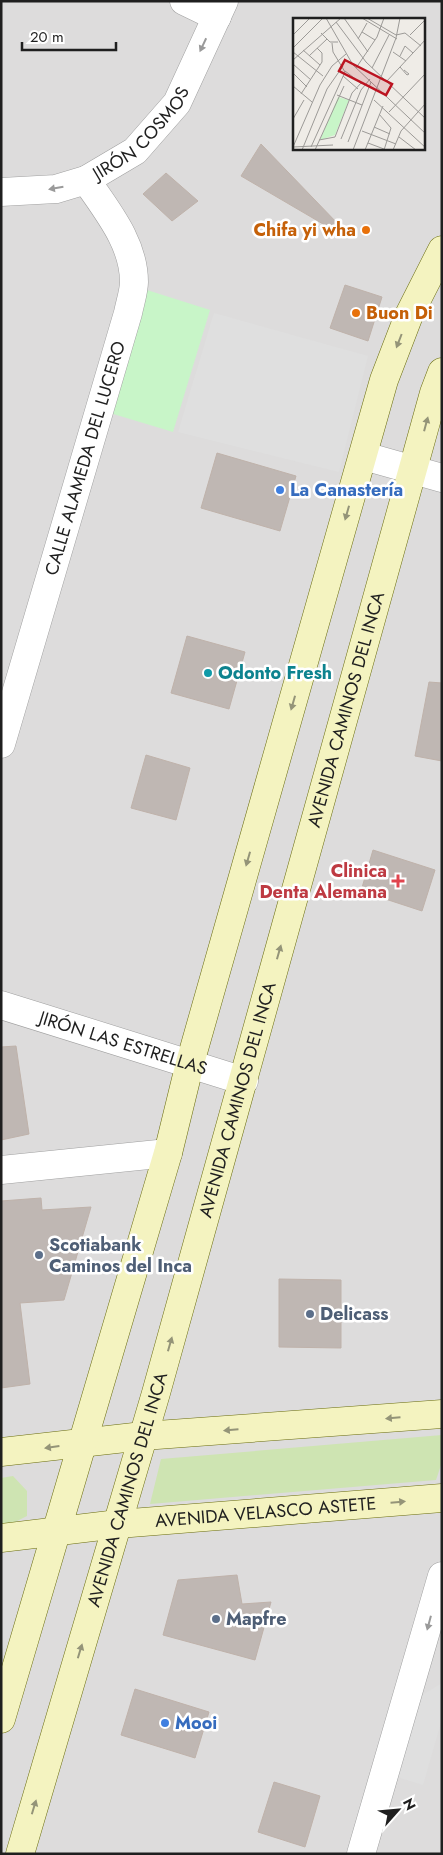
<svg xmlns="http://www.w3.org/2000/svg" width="443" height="1855" font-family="Jost,sans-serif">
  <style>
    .residential { fill: #dddcdc; fill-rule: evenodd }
    .grass { fill: #cee4b2 }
    .park { fill: #c8f5c8 }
    .parking { fill: #dfdfdf }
    .building { fill: #bfb7b3; stroke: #bfb2aa }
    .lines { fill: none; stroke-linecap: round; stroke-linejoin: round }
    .minor-casing { stroke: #a0a0a0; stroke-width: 29 }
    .tertiary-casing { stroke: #a0a0a0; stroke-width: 29 }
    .secondary-casing { stroke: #6a6d0f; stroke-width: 29 }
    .minor { stroke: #fff; stroke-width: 28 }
    .tertiary { stroke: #fff; stroke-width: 28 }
    .secondary { stroke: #f4f3c0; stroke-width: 28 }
    .oneway { fill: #9a9a9a }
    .oneway2 { fill: #949478 }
    .food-dot { fill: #e8710a; stroke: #fff; stroke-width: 2 }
    .shop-dot { fill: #3f7fe0; stroke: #fff; stroke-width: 2 }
    .culture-dot { fill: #0f9aa8; stroke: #fff; stroke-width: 2 }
    .health-dot { fill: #e0444e; stroke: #fff; stroke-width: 2 }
    .service-dot { fill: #5c6f8a; stroke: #fff; stroke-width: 2 }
    .labels { text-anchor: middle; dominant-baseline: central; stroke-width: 5; stroke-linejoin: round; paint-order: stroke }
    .street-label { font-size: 18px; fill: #1f1f1f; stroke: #fff }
    .food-label { font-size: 18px; font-weight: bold; fill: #c56008; stroke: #fff; text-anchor: end }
    .shop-label { font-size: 18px; font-weight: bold; fill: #366cbe; stroke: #fff; text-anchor: start }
    .culture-label { font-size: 18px; font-weight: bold; fill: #0d838f; stroke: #fff; text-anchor: start }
    .health-label { font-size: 18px; font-weight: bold; fill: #be3a42; stroke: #fff; text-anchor: end }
    .service-label { font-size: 18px; font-weight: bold; fill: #4e5e75; stroke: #fff; text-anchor: start }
    .inset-road { fill: none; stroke: #9c9a97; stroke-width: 1 }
    .view { fill: #bc1320; fill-opacity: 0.15; stroke: #bc1320; stroke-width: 2.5 }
    .inset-edge { fill: none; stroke: #1f1f1f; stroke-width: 2.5 }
  </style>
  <rect width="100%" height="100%" fill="#efece7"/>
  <path class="residential" d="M1 1H442V1854H1ZM294 19H424V149H294Z"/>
  <path class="grass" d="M442 1435V1462L436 1480 150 1504 161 1459Z
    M13 1476 27 1491V1516L11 1524 1 1525V1478Z"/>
  <path class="park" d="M147 290 210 310 173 432 110 413Z"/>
  <path class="parking" d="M214 313 368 356 339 472 178 432Z
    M442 1683V1719L423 1785 394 1776 416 1699Z"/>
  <path class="building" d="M261 144 339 225 335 231 241 176Z
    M166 173 198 201 172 221 143 194Z
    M345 285 382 297 368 341 330 328Z
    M217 453 296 476 280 531 201 508Z
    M187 636 245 652 229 709 171 693Z
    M429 682 442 683V761L415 756Z
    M146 755 190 768 176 820 131 808Z
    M373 850 435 870 422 911 361 891Z
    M16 1046 29 1134 1 1140V1047Z
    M41 1198 42 1210 91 1207 64 1300 20 1303 30 1384 1 1388V1201Z
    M279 1279 341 1280V1348L279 1347Z
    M237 1575 242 1604 271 1602 255 1660 163 1635 178 1580Z
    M135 1689 209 1712 195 1758 121 1735Z
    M274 1782 320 1796 305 1847 258 1832Z"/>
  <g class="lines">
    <g class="minor-casing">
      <g id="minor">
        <path d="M184 1 217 17"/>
        <path id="s1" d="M1 192 56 189 86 180 135 151 177 103 224 1"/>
        <path d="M364 456 442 478"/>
        <path id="s2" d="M1 744 128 313C130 303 134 291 134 282 134 243 107 211 86 180"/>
        <path id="s3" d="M1 1005 244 1081"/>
        <path d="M1 1170 168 1153"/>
      </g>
    </g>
    <g class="tertiary-casing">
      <path id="tertiary" d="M361 1854 442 1576"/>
    </g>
    <g class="secondary-casing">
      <g id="secondary">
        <path d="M1 1452 143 1436 442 1414"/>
        <path id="s4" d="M1 1538 118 1524 442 1498"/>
        <path d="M1 1719 168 1153 190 1063 384 380 409 315 442 250"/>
        <path id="s5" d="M20 1854 156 1393 434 393 442 372"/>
      </g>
    </g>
    <use href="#minor" class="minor"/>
    <use href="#tertiary" class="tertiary"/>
    <use href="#secondary" class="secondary"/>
  </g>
  <defs><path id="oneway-solid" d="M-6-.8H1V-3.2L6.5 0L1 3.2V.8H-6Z" transform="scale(1.25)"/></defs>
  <g class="oneway">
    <use href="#oneway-solid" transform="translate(203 45) rotate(115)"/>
    <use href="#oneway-solid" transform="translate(56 188) rotate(170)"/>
    <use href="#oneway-solid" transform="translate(429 1623) rotate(105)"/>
  </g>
  <g class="oneway2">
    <use href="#oneway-solid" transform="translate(399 341) rotate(111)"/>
    <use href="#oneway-solid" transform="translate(426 424) rotate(-75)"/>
    <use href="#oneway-solid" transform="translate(347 513) rotate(106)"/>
    <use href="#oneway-solid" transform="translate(293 703) rotate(106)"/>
    <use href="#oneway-solid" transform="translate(248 859) rotate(106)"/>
    <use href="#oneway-solid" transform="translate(279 952) rotate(-74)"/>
    <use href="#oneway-solid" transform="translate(170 1344) rotate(-74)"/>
    <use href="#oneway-solid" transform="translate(393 1418) rotate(175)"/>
    <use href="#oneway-solid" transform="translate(231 1430) rotate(175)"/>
    <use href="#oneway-solid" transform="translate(52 1447) rotate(172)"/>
    <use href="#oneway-solid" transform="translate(398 1502) rotate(-5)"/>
    <use href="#oneway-solid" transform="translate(80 1651) rotate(-73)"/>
    <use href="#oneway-solid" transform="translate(34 1807) rotate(-73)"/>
  </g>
  <g class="food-dot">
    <circle cx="366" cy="230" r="5"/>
    <circle cx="356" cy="313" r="5"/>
  </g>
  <g class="shop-dot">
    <circle cx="280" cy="490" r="5"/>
    <circle cx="165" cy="1723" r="5"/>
  </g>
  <circle class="culture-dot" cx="208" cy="673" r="5"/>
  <path class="health-dot" d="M395.5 873.5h5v5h5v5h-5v5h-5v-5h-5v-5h5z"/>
  <g class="service-dot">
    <circle cx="39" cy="1255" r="5"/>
    <circle cx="310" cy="1314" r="5"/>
    <circle cx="216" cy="1619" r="5"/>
  </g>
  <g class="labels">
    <g class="street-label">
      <text stroke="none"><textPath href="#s1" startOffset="160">JIRÓN COSMOS</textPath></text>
      <text stroke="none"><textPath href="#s2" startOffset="298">CALLE ALAMEDA DEL LUCERO</textPath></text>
      <text stroke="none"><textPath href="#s5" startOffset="1190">AVENIDA CAMINOS DEL INCA</textPath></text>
      <text stroke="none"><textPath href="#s3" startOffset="128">JIRÓN LAS ESTRELLAS</textPath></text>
      <text stroke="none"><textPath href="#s5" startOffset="785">AVENIDA CAMINOS DEL INCA</textPath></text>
      <text stroke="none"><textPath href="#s5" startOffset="380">AVENIDA CAMINOS DEL INCA</textPath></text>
      <text stroke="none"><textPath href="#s4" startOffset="266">AVENIDA VELASCO ASTETE</textPath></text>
    </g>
    <g class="food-label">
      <text x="356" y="230">Chifa yi wha</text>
      <text x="366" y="313" text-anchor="start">Buon Di</text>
    </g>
    <g class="shop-label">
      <text x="290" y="490">La Canastería</text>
      <text x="175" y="1723">Mooi</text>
    </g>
    <g class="culture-label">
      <text x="218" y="673">Odonto Fresh</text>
    </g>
    <g class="health-label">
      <text x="387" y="871">Clinica<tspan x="387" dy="21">Denta Alemana</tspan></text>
    </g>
    <g class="service-label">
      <text x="49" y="1245">Scotiabank<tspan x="49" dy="21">Caminos del Inca</tspan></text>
      <text x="320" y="1314">Delicass</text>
      <text x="226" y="1619">Mapfre</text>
    </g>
  </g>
  <g transform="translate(293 18)">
    <rect width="132" height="132" fill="#efece7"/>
    <path d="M45 79 56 82 42 117 27 122Z" fill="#c8f5c8"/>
    <path class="inset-road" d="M33 0 60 47 133 116M51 0 75 34M69 0 104 21M74 0 103 17 112 15 128 28M43 4 73 44 133 101M69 14 82 22M28 15 37 24H45M1 16 17 0M117 17 133 1M65 21 74 5M0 30 30 0M10 32 27 47M0 34 30 58M100 34 113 43M16 38 34 21M107 38 112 28 120 35M0 42 48 0M0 46 18 62M107 49 114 57 116 56 111 52M63 50 84 19 91 0M79 50 96 17M52 53 69 66M0 55 14 69M50 58 65 71M93 64 133 21M0 68 19 84M8 76 29 44V35L24 30M44 77 69 87M81 82 133 130M96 94 133 55M86 96 98 110 91 132M0 101 11 82M81 109 97 116M69 113 103 126M42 119 59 75 68 65M106 119 123 132M48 121 68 72 77 61M26 122 42 119M55 124 78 64M75 125 91 131M0 129 40 127M0 129 27 67 39 48 53 36M18 129 52 54 40 34 39 25M9 132 34 71 50 48M22 132 51 68M60 132 103 20 107 0M72 132 90 88M100 132 108 113 133 85"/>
    <path class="view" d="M52 42 99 66 93 77 46 53Z"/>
    <rect width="132" height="132" class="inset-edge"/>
  </g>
  <rect width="443" height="1855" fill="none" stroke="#1f1f1f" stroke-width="5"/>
  <g transform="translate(398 1810) rotate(63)" stroke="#ffffff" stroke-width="4" paint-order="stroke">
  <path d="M0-4L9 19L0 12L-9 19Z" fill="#1f1f1f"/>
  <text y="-8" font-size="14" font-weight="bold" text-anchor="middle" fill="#1f1f1f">N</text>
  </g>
  <path d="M22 42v8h94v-8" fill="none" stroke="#1f1f1f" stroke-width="2.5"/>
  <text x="30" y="42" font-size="15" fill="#1f1f1f" stroke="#ffffff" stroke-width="4" paint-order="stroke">20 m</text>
</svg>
